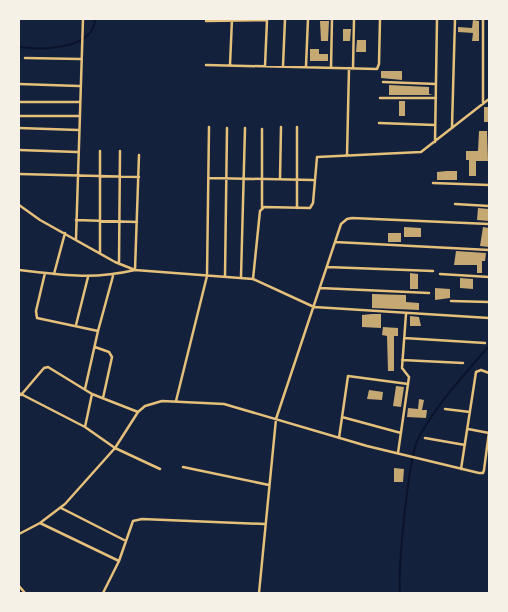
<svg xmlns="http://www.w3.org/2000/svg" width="508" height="612" font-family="'Fira Sans',sans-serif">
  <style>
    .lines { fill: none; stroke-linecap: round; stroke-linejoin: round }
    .stream { stroke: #0b132b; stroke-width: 2 }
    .building { fill: #c6a872 }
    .minor { stroke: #e5c07b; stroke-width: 2.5 }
  </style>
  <rect width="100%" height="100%" fill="#14213d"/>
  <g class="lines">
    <path class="stream" d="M19 47C41 50 94 50 95 19
      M400 593C398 569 408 456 419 437 437 404 464 375 489 346"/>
  </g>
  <path class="building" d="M473 20 479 21V41H472L473 33 458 32V27L472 28Z
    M320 21H329L328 41H321Z
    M343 29H351L350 41H343Z
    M357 40H366V52H356Z
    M310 49H319V54H328V61H310Z
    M381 71H402V80L381 78Z
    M389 85 429 87V94L433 95H389Z
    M399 101H405V116H399Z
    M484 107H489V122H484Z
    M479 131H487L488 161H476V176H469V160H466V151H478Z
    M447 171H457V180H437V172Z
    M478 208 489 209V221L477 220Z
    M404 227 421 228V237H404Z
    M483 227 489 228V247L480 246Z
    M388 233H401V242H388Z
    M456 251 486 253 485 261H482V273H477V265H454Z
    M410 273 418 274V289H410Z
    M460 278 473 279V289L460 288Z
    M435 288 450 289V298L435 300Z
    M372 294 406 295V302L419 303V310L372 308Z
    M372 314H381V328L362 327V315Z
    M410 316 419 317 421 326H410Z
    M383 327 398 328V336H394V371H388L387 336 382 335Z
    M396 386 404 387 401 407 393 406Z
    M369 390 383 392 382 400 367 399Z
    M419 399 424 400 422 410H427L426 418 407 417 408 408 418 409Z
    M394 468 404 469 403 482H394Z"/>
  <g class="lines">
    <path class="minor" d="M483 19V104
      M206 21 267 20
      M25 58 80 59
      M206 65 377 69 379 64 380 19
      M230 65 232 19
      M265 66 267 20
      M283 66 285 19
      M306 66 308 19
      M331 68 332 19
      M353 69 354 19
      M383 82 436 84
      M19 84 79 86
      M380 98H436
      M19 102H79
      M19 116H79
      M379 123 435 125
      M297 127V208
      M452 127 455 19
      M19 128 78 130
      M435 142 437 19
      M19 150 77 152
      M347 156 349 68
      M19 174 139 177
      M209 178 313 180
      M280 179 281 127
      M433 183 489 185
      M455 204 489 206
      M19 205 40 220 115 262 135 270 253 279 314 307 489 318
      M262 208V129
      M76 220 137 222
      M76 239 83 19
      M335 242 489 250
      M100 253V151
      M119 264 120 151
      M327 267 433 271
      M19 270C62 275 92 280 135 270L139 155
      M45 273 36 311 37 318 98 331 113 276
      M54 274 65 233
      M440 274 489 277
      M225 276 227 128
      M241 277 245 128
      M253 279 260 211 264 207 310 208 313 203 317 157 421 152 489 99
      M320 288 429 293
      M451 301 489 302
      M76 325 88 277
      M404 338 485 343
      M95 347 109 352 112 357 103 398
      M402 360 463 363
      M85 389 98 331
      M19 393 85 427 115 448 160 469
      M21 395 44 368 48 367 92 394 138 412
      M176 401 207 276 209 127
      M445 409 470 412
      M342 417 401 433
      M85 427 92 394
      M468 429 489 433
      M339 438 348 376 408 384
      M425 438 465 445
      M398 453 409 377 402 368 406 314
      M183 467 269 485
      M461 469 476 372 481 370 489 373
      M61 508 126 541
      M40 523 119 561
      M19 534 40 523 65 504 115 448 138 412 145 406 162 401 224 404 367 446 479 473H483L484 470 489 432
      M19 586 25 593
      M103 593 119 561 133 521 142 519 265 524
      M259 593 276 419 341 224 347 219 352 218 489 224"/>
  </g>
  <rect width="508" height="612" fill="none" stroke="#f6f1e7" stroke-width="40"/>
</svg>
